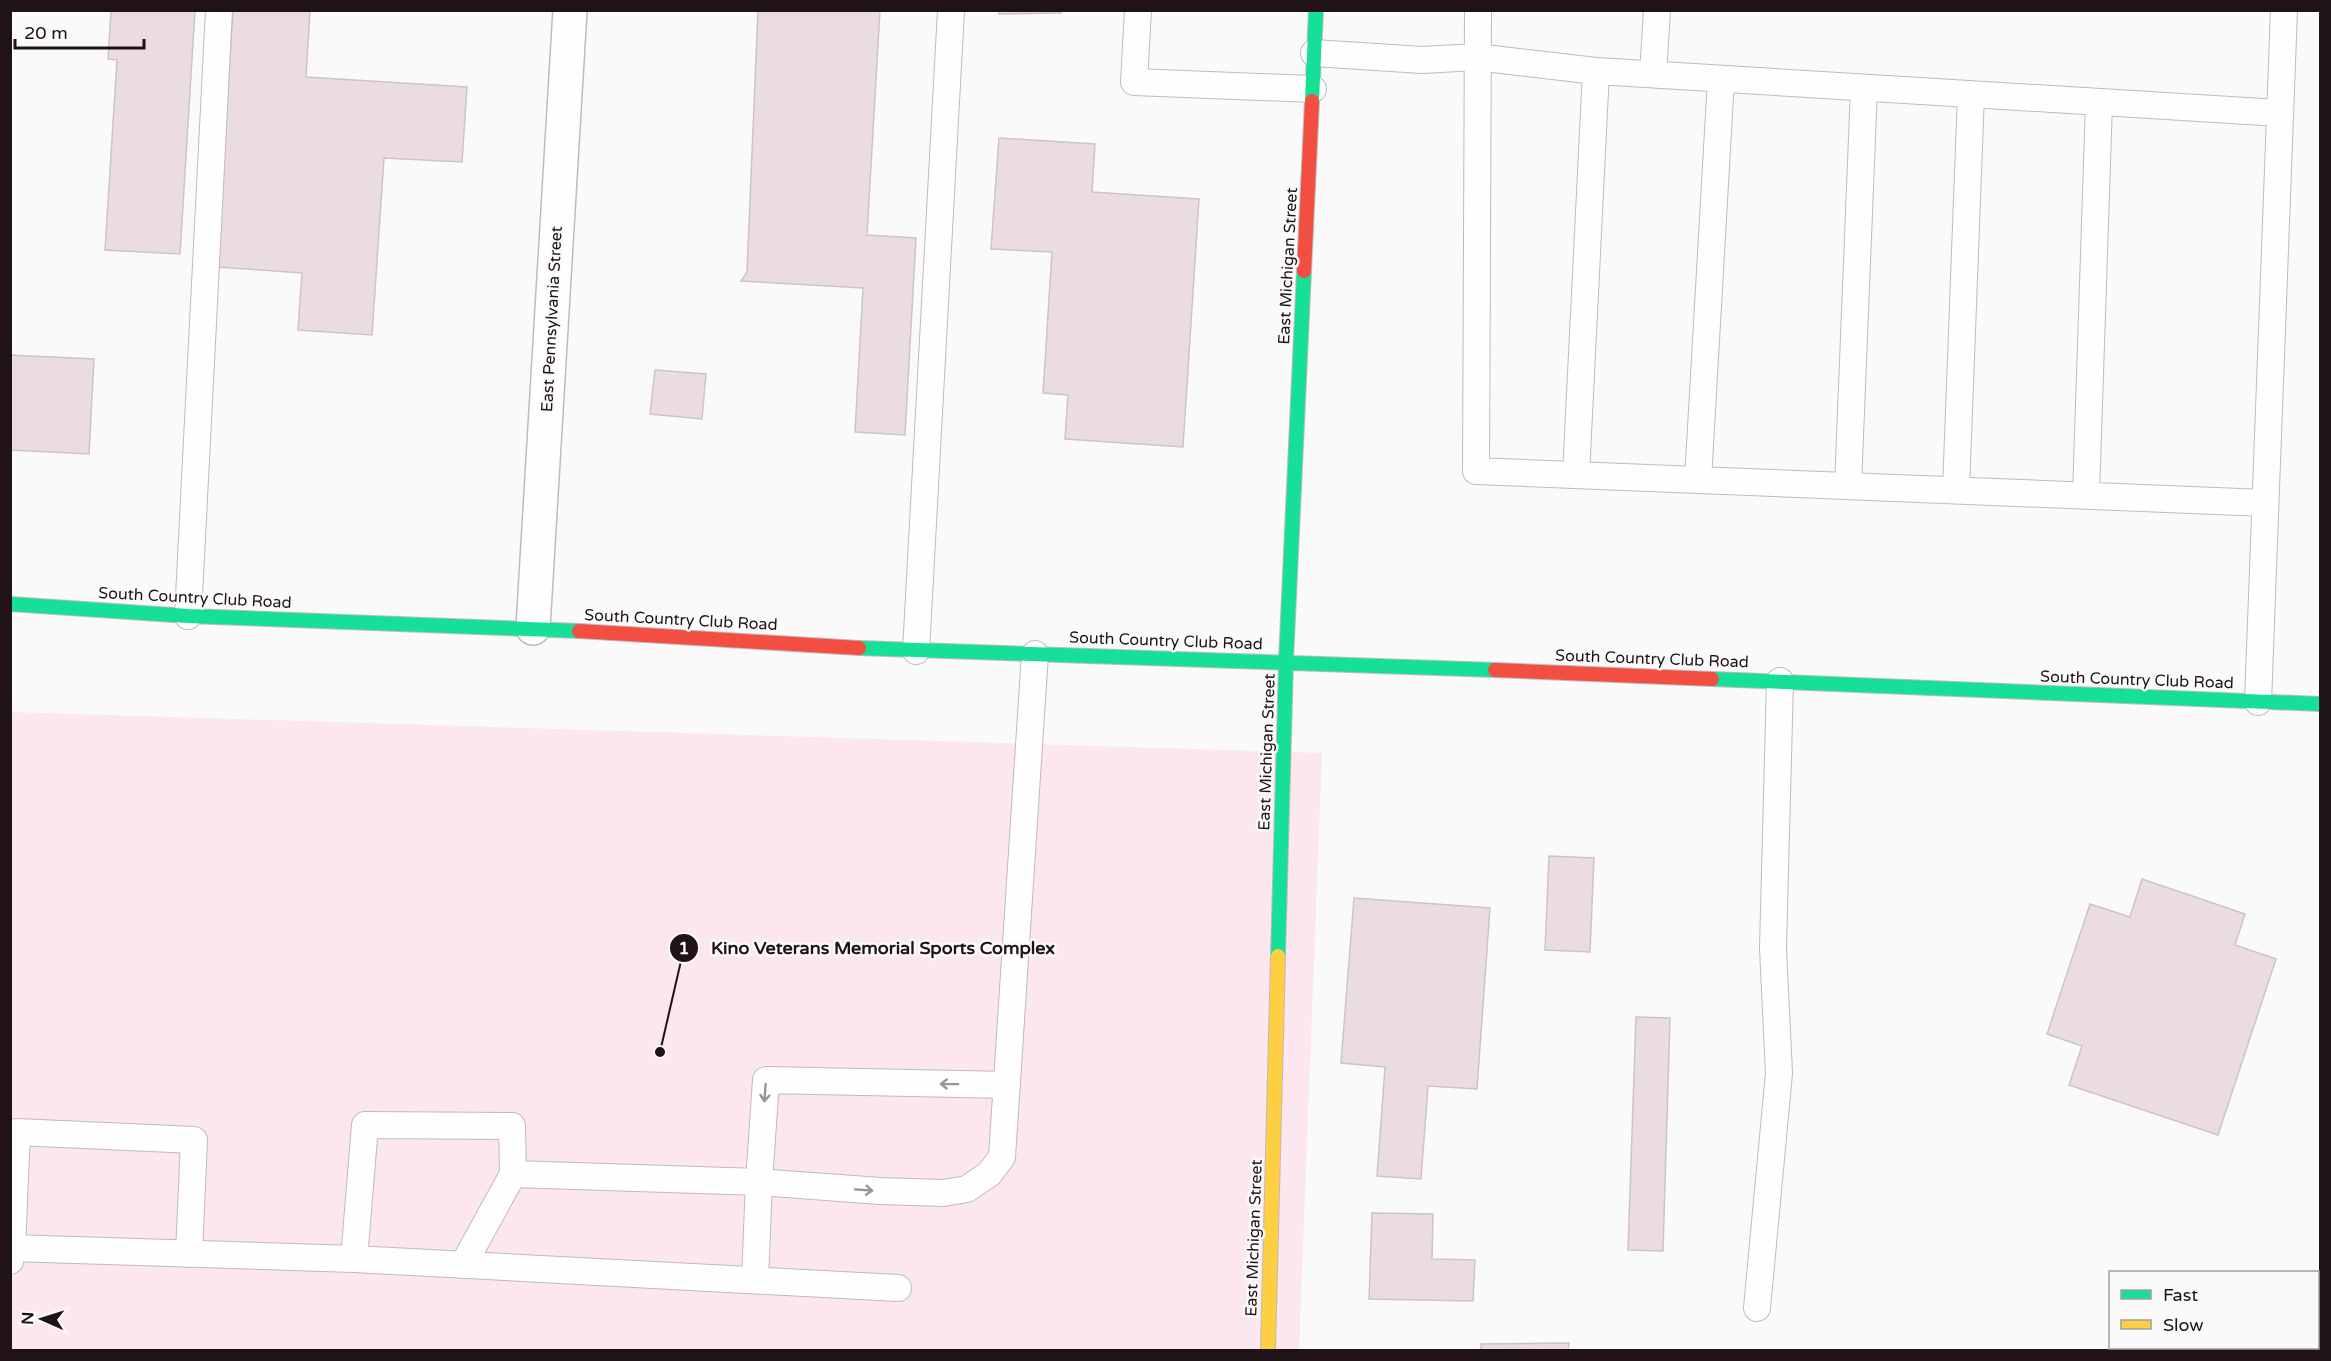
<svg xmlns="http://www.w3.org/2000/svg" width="2331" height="1361" font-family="'Varela Round',sans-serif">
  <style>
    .green { fill: #fbe7ed }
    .building { fill: #eadce1; stroke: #ccc5c7; stroke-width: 1.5 }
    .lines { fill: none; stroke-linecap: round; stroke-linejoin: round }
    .lane-casing { stroke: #c1babc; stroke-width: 28 }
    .street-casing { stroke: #c1babc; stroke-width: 36 }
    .fast-casing { stroke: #c1babc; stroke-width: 16 }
    .slow-casing { stroke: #c1babc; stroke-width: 16 }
    .jam-casing { stroke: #c1babc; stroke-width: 16 }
    .lane { stroke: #fefefe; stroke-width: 26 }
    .street { stroke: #fefefe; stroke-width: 33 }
    .fast { stroke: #16e098; stroke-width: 14 }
    .slow { stroke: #ffcf43; stroke-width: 14 }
    .jam { stroke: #f24e42; stroke-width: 14 }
    .oneway { stroke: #9a9496 }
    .labels { text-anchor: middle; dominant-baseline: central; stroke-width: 5; stroke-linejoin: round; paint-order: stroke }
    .street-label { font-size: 16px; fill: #201318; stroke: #fafafa }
    .leader { fill: none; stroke: #201318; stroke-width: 2 }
    .callout-dot { fill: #201318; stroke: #fafafa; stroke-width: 2 }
    .mark-label { font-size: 18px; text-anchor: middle; font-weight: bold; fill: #fff }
    .callout-label { font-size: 18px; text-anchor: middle; font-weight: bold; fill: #201318; stroke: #fafafa; stroke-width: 5; stroke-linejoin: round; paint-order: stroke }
  </style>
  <rect width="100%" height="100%" fill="#fafafa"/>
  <path class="green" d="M11 712 1322 753 1299 1350H11Z"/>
  <path class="building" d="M111 10H195L180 254 105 250 117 60 108 59Z
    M233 10H310L306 77 467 87 462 162 384 158 372 335 298 330 302 273 217 267Z
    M758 10H880L867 235 916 238 905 435 855 432 863 288 741 281 747 272Z
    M1000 10H1061V13L999 14Z
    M999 138 1095 144 1092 192 1199 199 1183 447 1065 439 1068 395 1043 393 1052 252 991 249Z
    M10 355 94 359 89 454 10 450Z
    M655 370 706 374 702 419 650 414Z
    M1549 856 1594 858 1590 952 1545 950Z
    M2142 879 2245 914 2235 945 2276 959 2218 1135 2069 1085 2082 1046 2047 1034 2090 904 2130 917Z
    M1354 898 1490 908 1477 1089 1428 1086 1421 1179 1377 1176 1385 1067 1341 1063Z
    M1636 1017 1670 1018 1663 1251 1628 1250Z
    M1372 1213 1433 1214 1432 1259 1475 1260 1473 1301 1369 1299Z
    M1569 1343 1568 1350H1481V1344Z"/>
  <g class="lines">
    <g class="lane-casing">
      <path id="lane" d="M1138 10 1134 82 1313 89
        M1478 10 1476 471 2265 503
        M1314 53 1422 60 1476 57 1596 71 2279 113
        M1653 74 1657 10
        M1576 475 1596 71
        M1698 480 1721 79
        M1848 486 1864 88
        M1956 490 1971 94
        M2086 495 2099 103
        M188 616 219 10
        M916 651 951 10
        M2258 702 2284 10
        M1007 1085 766 1080 759 1182 880 1191 943 1193 967 1189 989 1174 1002 1157 1035 654
        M12 1248 17 1132 194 1140 189 1254
        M10 1261 12 1248 354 1259
        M463 1265 513 1174
        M755 1280 759 1182 513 1174 512 1126 365 1125 354 1259 898 1288
        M1757 1308 1779 1073 1773 948 1780 681"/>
    </g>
    <g class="street-casing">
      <path id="street" d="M533 628 570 10"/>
    </g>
    <g class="fast-casing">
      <path id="fast" d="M1312 101 1316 10
        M10 604 188 616 579 631
        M859 648 1495 670
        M1712 679 2320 704
        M1278 956 1286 661 1304 271"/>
    </g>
    <g class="slow-casing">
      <path id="slow" d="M1268 1350 1278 956"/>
    </g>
    <g class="jam-casing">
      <path id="jam" d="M1304 271 1312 101
        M579 631 859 648
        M1495 670 1712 679"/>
    </g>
    <use href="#lane" class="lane"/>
    <use href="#street" class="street"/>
    <use href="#fast" class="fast"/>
    <use href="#slow" class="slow"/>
    <use href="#jam" class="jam"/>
  </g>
  <defs><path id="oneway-shaft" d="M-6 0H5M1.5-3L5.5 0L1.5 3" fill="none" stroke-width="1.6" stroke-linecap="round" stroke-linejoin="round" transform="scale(1.5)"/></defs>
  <g class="oneway">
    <use href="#oneway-shaft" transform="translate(949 1084) rotate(-179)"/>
    <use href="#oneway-shaft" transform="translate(765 1093) rotate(94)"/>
    <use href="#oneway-shaft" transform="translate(864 1190) rotate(4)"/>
  </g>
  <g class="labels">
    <g class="street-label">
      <text transform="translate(1288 266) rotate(-87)">East Michigan Street</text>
      <text transform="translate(552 319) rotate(-87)">East Pennsylvania Street</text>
      <text transform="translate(195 598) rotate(3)">South Country Club Road</text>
      <text transform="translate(681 620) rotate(3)">South Country Club Road</text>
      <text transform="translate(1166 641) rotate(2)">South Country Club Road</text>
      <text transform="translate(1652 659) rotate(2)">South Country Club Road</text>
      <text transform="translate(2137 680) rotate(2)">South Country Club Road</text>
      <text transform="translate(1267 752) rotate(-88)">East Michigan Street</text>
      <text transform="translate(1254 1238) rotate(-88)">East Michigan Street</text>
    </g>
  </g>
  <path class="leader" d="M660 1052L684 948"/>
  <g class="callout-dot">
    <circle cx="660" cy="1052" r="6"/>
    <circle cx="684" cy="948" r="15"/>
  </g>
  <g class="mark-label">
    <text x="684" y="954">1</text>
  </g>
  <g class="callout-label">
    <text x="883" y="954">Kino Veterans Memorial Sports Complex</text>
  </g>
  <rect width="2331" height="1361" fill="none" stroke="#201318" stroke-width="24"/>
  <rect x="2109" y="1271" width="210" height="78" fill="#fafafa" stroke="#a39ea0" stroke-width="1.5"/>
  <rect x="2121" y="1290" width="30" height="9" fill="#16e098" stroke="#a39ea0" stroke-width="1.5"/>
  <text x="2163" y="1301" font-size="18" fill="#201318">Fast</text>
  <rect x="2121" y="1320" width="30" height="9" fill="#ffcf43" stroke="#a39ea0" stroke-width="1.5"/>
  <text x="2163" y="1331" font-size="18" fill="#201318">Slow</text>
  <g transform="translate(42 1319) rotate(273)" stroke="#fafafa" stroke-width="4.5" paint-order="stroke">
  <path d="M0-4.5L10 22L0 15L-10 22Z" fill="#201318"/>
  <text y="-9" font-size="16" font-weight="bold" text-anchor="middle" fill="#201318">N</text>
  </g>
  <path d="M15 39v9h129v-9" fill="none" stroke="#201318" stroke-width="3"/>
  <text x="24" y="39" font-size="18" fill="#201318" stroke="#fafafa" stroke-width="4.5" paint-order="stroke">20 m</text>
</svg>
